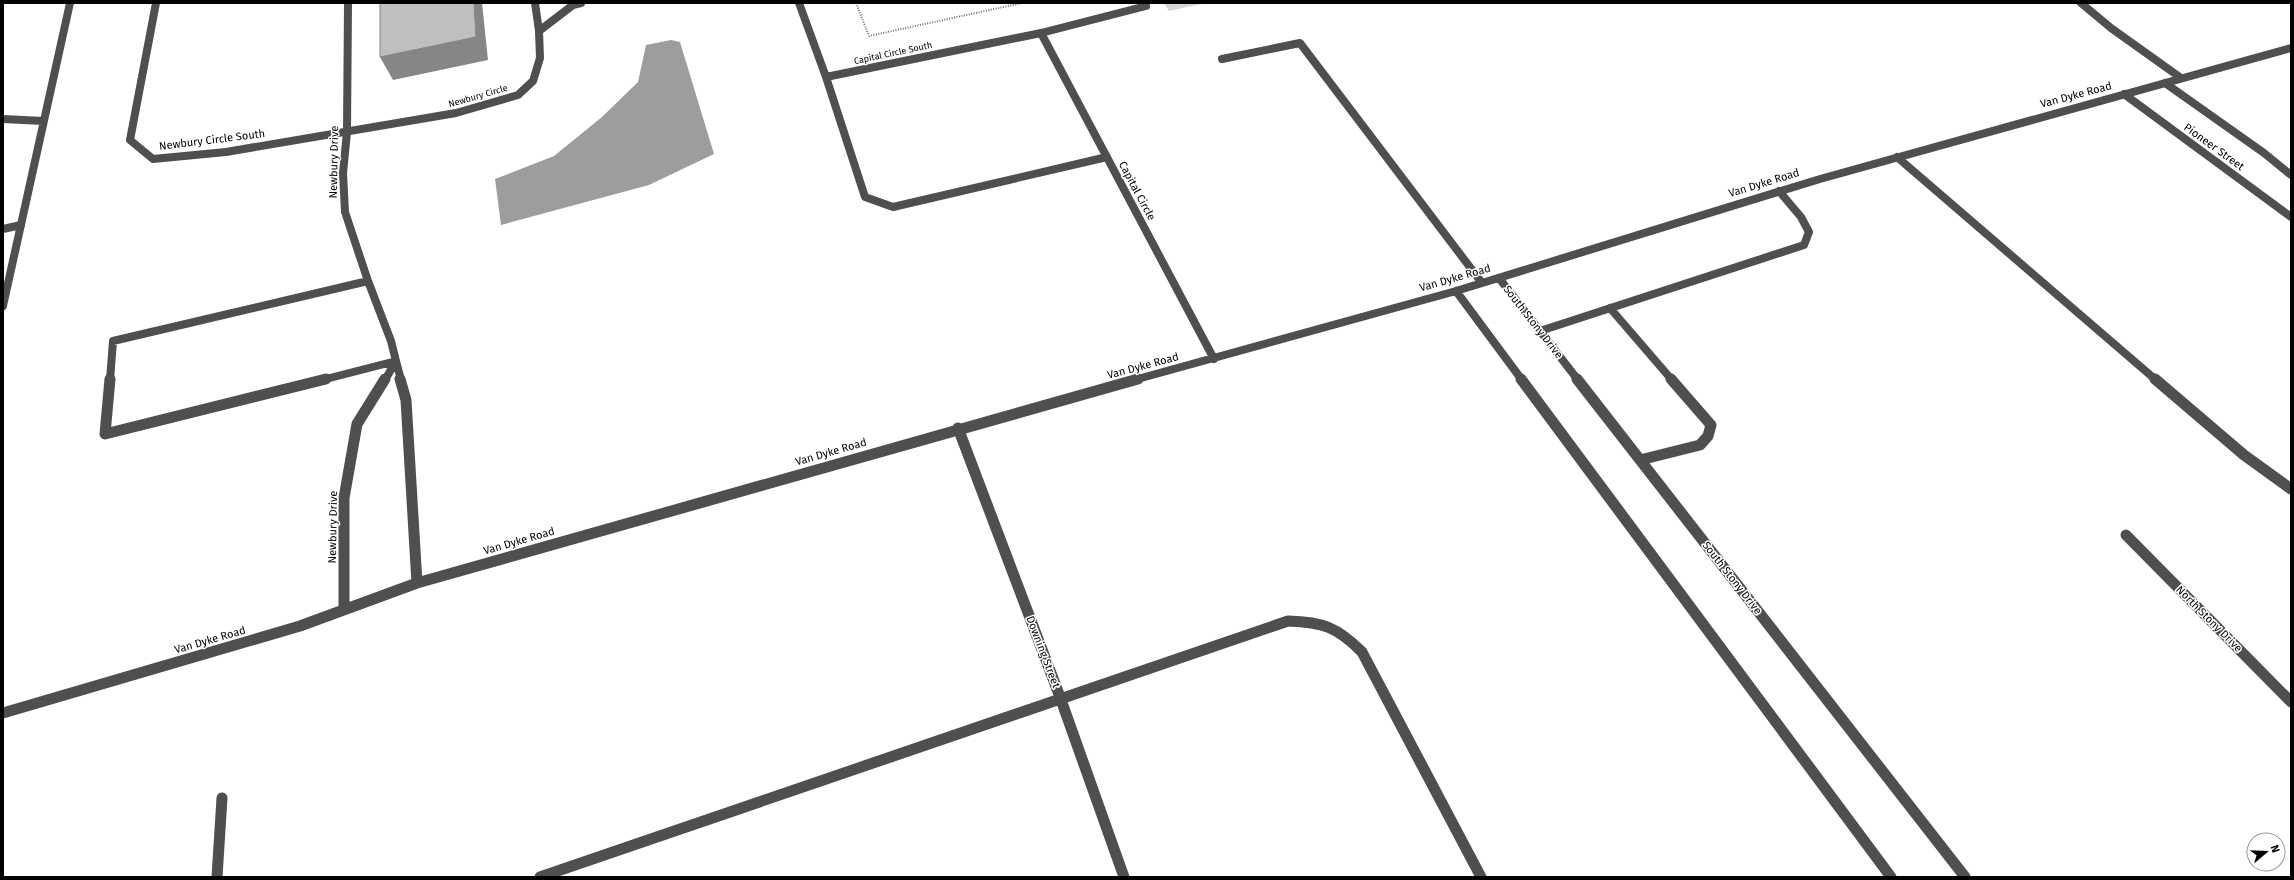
<svg xmlns="http://www.w3.org/2000/svg" width="2294" height="880" font-family="'Fira Sans',sans-serif">
  <style>
    .green { fill: #d6d6d6 }
    .water { fill: #9d9d9d }
    .lines { fill: none; stroke-linecap: round; stroke-linejoin: round }
    .path { stroke: #717171; stroke-width: 2; stroke-dasharray: 1 1.5; stroke-linecap: butt }
    .minor-far1 { stroke: #4f4f4f; stroke-width: 8 }
    .minor { stroke: #4f4f4f; stroke-width: 11 }
    .shaded-wall { fill: #868686 }
    .building { fill: #bfbfbf; stroke: #868686 }
    .labels { text-anchor: middle; dominant-baseline: central; stroke-width: 3; stroke-linejoin: round; paint-order: stroke }
    .far-street-label { font-size: 9px; fill: #000; stroke: #fff }
    .street-label { font-size: 11px; fill: #000; stroke: #fff }
  </style>
  <rect width="100%" height="100%" fill="#fff"/>
  <path class="green" d="M1164 3H1206L1169 11Z"/>
  <path class="water" d="M671 40 680 42 714 154 649 185 501 225 495 179 554 156 602 117 638 82 646 45Z"/>
  <g class="lines">
    <path class="path" d="M856 3 869 36 1022 3"/>
    <path class="minor-far1" d="M156 3 130 140 153 159 226 152 456 113 518 95 533 81 540 58 539 31 573 5 581 3
      M348 3 347 132 343 173 345 212 368 281
      M535 3 539 31
      M799 3 826 77 1041 33 1146 6 1144 3
      M2081 3 2111 28 2181 78
      M1041 33 1214 359
      M1222 59 1300 43 1482 283
      M826 77 865 197 893 207 1107 157
      M2165 83 2264 153 2291 175
      M2124 94 2291 217
      M3 119 43 121
      M1897 157 2156 380
      M3 229 21 225
      M1499 278 1578 380
      M1456 291 1522 380
      M3 306 70 3
      M1610 308 1672 380
      M1540 331 1804 245 1809 232 1801 217 1779 191
      M110 380 113 341 368 281
      M322 380 396 361 391 341 368 281
      M385 380 396 361 401 380
      M1134 380 1456 291 1820 179 2291 48"/>
    <path class="minor" d="M110 379 105 434 326 379
      M400 379 406 400 417 583
      M1521 379 1891 877
      M1577 379 1965 877
      M2155 379 2244 455 2291 489
      M958 428 1060 697 1124 877
      M1640 460 1700 445 1708 436 1711 425 1671 379
      M2126 535 2291 702
      M344 609V498L357 424 385 379
      M3 713 300 626 417 583 1138 379
      M217 877 222 798
      M540 877 1288 621C1323 622 1337 627 1362 652L1481 877"/>
  </g>
  <path class="shaded-wall" d="M474 3H482L488 60 393 80 380 57Z"/>
  <path class="building" d="M380 3H474L476 37 380 57Z"/>
  <g class="labels">
    <g class="far-street-label">
      <text transform="translate(893 53) rotate(-12)">Capital Circle South</text>
      <text transform="translate(478 96) rotate(-16)">Newbury Circle</text>
    </g>
    <g class="street-label">
      <text transform="translate(2076 95) rotate(-15)">Van Dyke Road</text>
      <text transform="translate(212 140) rotate(-7)">Newbury Circle South</text>
      <text transform="translate(2214 147) rotate(36)">Pioneer Street</text>
      <text transform="translate(334 162) rotate(-89)">Newbury Drive</text>
      <text transform="translate(1764 183) rotate(-17)">Van Dyke Road</text>
      <text transform="translate(1137 191) rotate(62)">Capital Circle</text>
      <text transform="translate(1455 278) rotate(-16)">Van Dyke Road</text>
      <text transform="translate(1533 322) rotate(52)">South Stony Drive</text>
      <text transform="translate(1143 366) rotate(-15)">Van Dyke Road</text>
      <text transform="translate(831 452) rotate(-16)">Van Dyke Road</text>
      <text transform="translate(333 527) rotate(-89)">Newbury Drive</text>
      <text transform="translate(519 541) rotate(-16)">Van Dyke Road</text>
      <text transform="translate(1732 578) rotate(52)">South Stony Drive</text>
      <text transform="translate(2209 619) rotate(45)">North Stony Drive</text>
      <text transform="translate(210 640) rotate(-16)">Van Dyke Road</text>
      <text transform="translate(1043 652) rotate(69)">Downing Street</text>
    </g>
  </g>
  <rect width="2294" height="880" fill="none" stroke="#000000" stroke-width="8"/>
  <g transform="translate(2266 852) rotate(71)"><circle r="19" fill="#ffffff" stroke="#999999"/>
  <path d="M0-3L7 15L0 10L-7 15Z" fill="#000000"/>
  <text y="-6" font-size="11" font-weight="bold" text-anchor="middle" fill="#000000">N</text>
  </g>
</svg>
